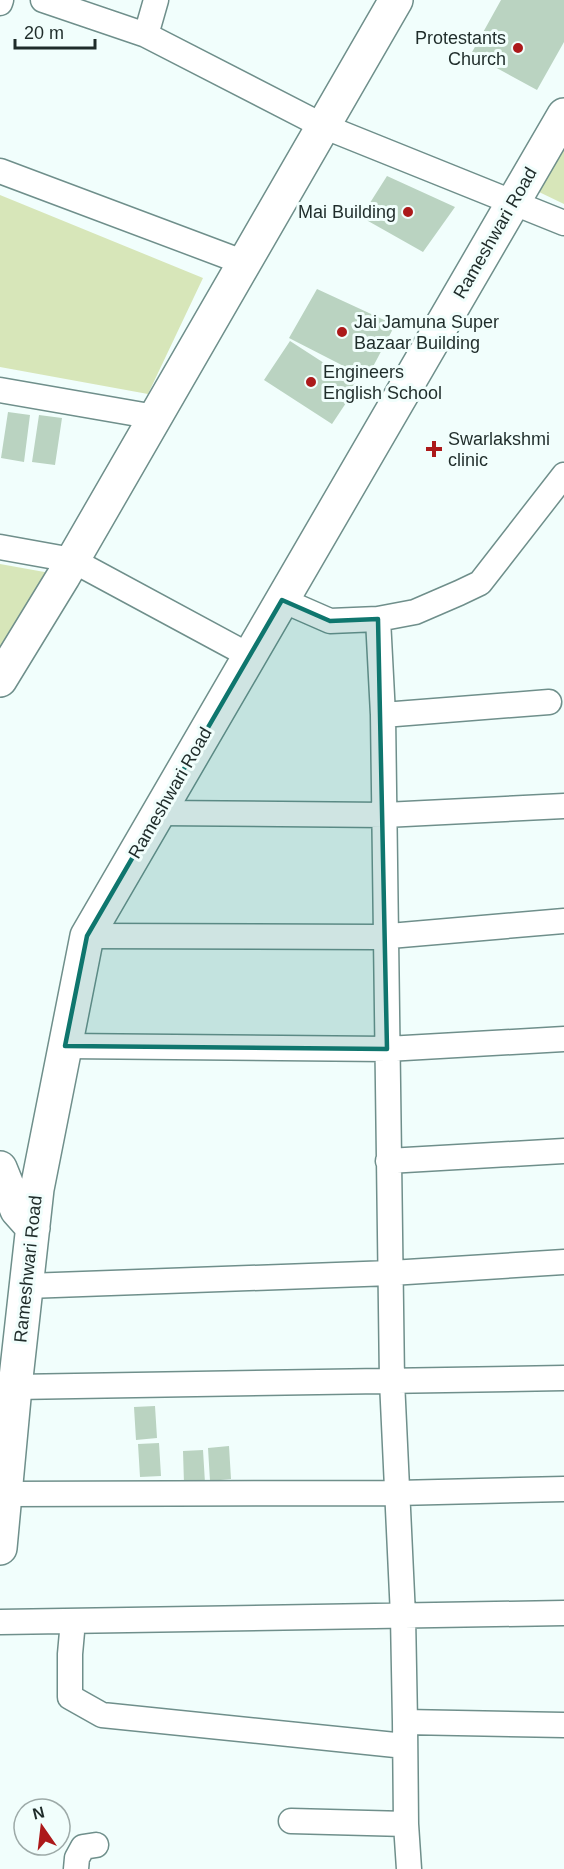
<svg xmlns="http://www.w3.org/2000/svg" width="564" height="1869" font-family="Helvetica,sans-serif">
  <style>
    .green { fill: #d7e6b9 }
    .building { fill: #bad3c1 }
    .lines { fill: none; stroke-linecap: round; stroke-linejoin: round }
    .street-casing { stroke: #6f8f8b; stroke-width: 27 }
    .secondary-casing { stroke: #6f8f8b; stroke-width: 36 }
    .street { stroke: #fff; stroke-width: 24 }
    .secondary { stroke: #fff; stroke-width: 33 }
    .marked { fill: #0f766e; fill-opacity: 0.2; stroke: #0f766e; stroke-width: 4.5; stroke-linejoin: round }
    .poi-dot { fill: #ac191a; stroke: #f1fefc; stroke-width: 2 }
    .labels { text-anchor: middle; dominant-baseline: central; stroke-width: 6; stroke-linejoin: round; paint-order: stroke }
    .poi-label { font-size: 18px; fill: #1f2c2a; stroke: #f1fefc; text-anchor: start }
    .street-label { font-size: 18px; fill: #1f2c2a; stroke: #f1fefc }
  </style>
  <rect width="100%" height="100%" fill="#f1fefc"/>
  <path class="green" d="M564 148V204L539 192Z
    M0 195 203 278 148 394 0 367Z
    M0 564 50 573 0 659Z"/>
  <path class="building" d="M501 0H564V42L537 90 471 54Z
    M387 176 455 207 423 252 361 217Z
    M317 289 395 325 367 378 289 338Z
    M290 341 358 385 332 424 264 380Z
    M8 412 30 415 24 462 1 458Z
    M39 415 62 418 55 465 32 462Z
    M155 1406 157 1438 136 1440 134 1407Z
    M159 1443 161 1476 140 1477 138 1444Z
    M229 1446 231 1479 210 1481 208 1448Z
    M203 1450 205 1483 184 1484 183 1451Z"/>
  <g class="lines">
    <g class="street-casing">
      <path id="street" d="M43 0 146 35 156 0
        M0 3 1 0
        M146 35 323 126 564 223
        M0 171 245 263
        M0 390 155 417
        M0 547 72 560 250 656
        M282 600 330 621 378 619 415 612 459 593 480 583 564 475
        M378 619 383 715 392 1381 403 1616 405 1722
        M383 715 549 702
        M159 813 385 815 564 806
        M87 936 378 937 564 921
        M65 1046 387 1049 564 1039
        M388 1161 564 1151
        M27 1286 391 1273 564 1262
        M15 1387 564 1378
        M5 1494 397 1493 564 1489
        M73 1621 70 1654V1697L102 1715 405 1746
        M0 1622 564 1613
        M291 1821 406 1824
        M76 1869 77 1858 83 1847 96 1845
        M409 1869 406 1824 405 1722 564 1725"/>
    </g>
    <g class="secondary-casing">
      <path id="secondary" d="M0 680 63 577 396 0
        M0 1168 17 1210 33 1228
        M0 1548 15 1387 37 1189 87 936 564 115"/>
    </g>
    <use href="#street" class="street"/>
    <use href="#secondary" class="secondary"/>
  </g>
  <path class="marked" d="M282 600 330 621 378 619 387 1049 65 1046 87 936Z"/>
  <g class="poi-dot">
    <circle cx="518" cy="48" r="6"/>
    <circle cx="408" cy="212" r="6"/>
    <circle cx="342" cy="332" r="6"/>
    <circle cx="311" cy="382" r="6"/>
    <path d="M431 440h6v6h6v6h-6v6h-6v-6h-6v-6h6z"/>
  </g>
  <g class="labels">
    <g class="poi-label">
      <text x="506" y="38" text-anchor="end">Protestants<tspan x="506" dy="21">Church</tspan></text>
      <text x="396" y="212" text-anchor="end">Mai Building</text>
      <text x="354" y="322">Jai Jamuna Super<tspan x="354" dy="21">Bazaar Building</tspan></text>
      <text x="323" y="372">Engineers<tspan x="323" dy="21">English School</tspan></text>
      <text x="448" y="439">Swarlakshmi<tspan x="448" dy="21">clinic</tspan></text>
    </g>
    <g class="street-label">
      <text transform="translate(495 233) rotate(-60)">Rameshwari Road</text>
      <text transform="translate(170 793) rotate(-60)">Rameshwari Road</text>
      <text transform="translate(28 1269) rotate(-84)">Rameshwari Road</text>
    </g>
  </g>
  <g transform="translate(42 1827) rotate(346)"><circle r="28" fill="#f1fefc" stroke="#9daaa8" stroke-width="1.5"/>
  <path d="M0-4.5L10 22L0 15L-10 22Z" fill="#ac191a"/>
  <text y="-9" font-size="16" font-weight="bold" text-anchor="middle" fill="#1f2c2a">N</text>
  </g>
  <path d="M15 39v9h80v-9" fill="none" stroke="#1f2c2a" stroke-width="3"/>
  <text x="24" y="39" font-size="18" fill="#1f2c2a" stroke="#f1fefc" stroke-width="4.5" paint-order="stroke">20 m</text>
</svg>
